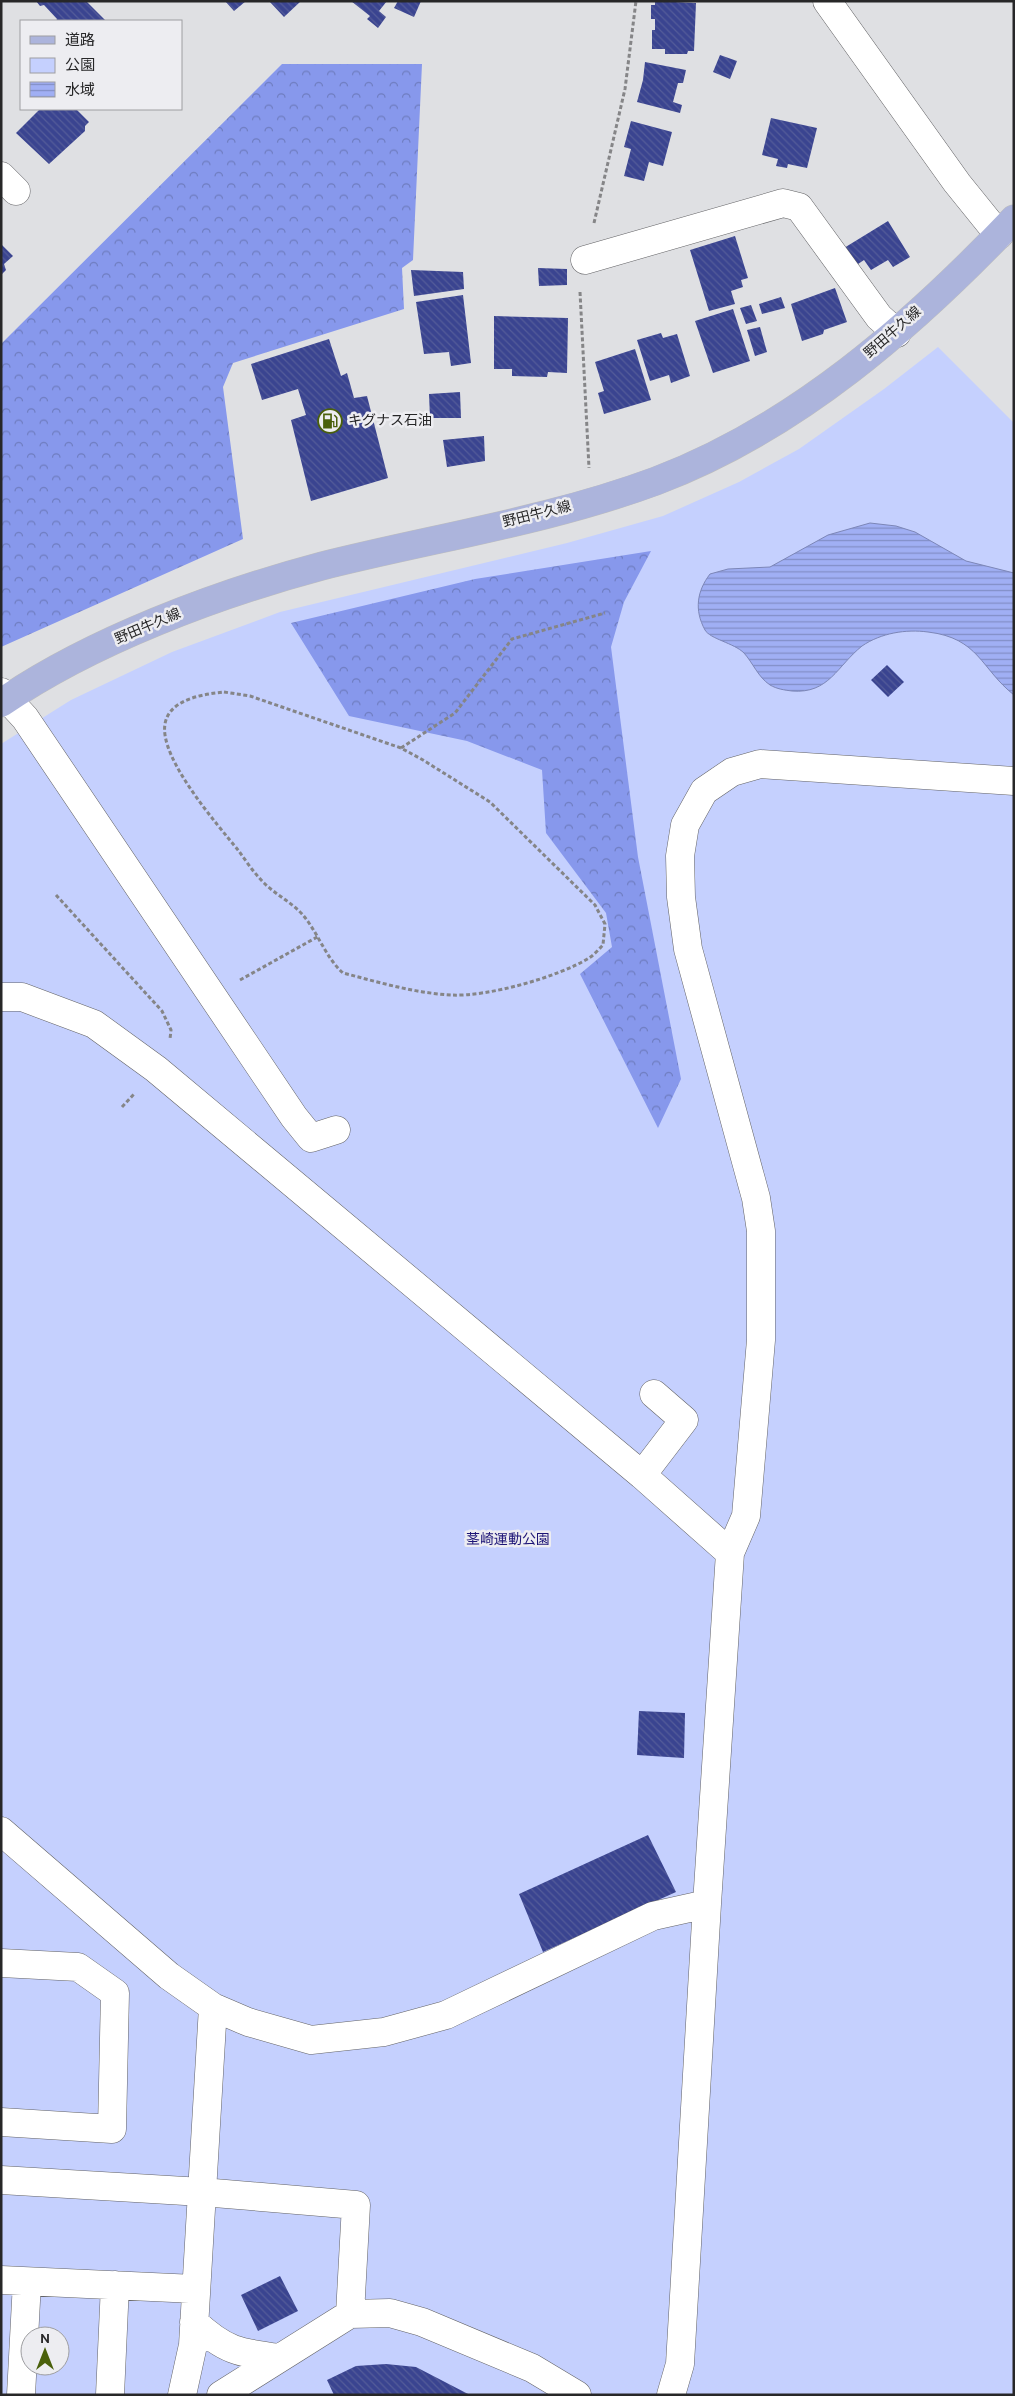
<svg xmlns="http://www.w3.org/2000/svg" width="1015" height="2396" font-family="Overpass,'Noto Sans JP',sans-serif">
  <style>
    .green { fill: #c5d0fe; fill-rule: evenodd }
    .forest { fill: url(#forest-crowns) }
    .water { fill: url(#water-rules); stroke: #7c86b7 }
    .building { fill: url(#building-back-hatch) }
    .lines { fill: none; stroke-linecap: round; stroke-linejoin: round }
    .minor-casing { stroke: #636366; stroke-width: 29 }
    .major-casing { stroke: #bebebe; stroke-width: 29 }
    .path { stroke: #858587; stroke-width: 3; stroke-dasharray: 4 2.5; stroke-linecap: butt }
    .minor { stroke: #fff; stroke-width: 28 }
    .major { stroke: #acb4dc; stroke-width: 28 }
    .labels { text-anchor: middle; dominant-baseline: central; stroke-width: 5; stroke-linejoin: round; paint-order: stroke }
    .street-label { font-size: 14px; fill: #272728; stroke: #ededf1 }
    .poi-label { font-size: 14px; fill: #272728; stroke: #ededf1; text-anchor: start }
    .park-label { font-size: 14px; fill: #1c1476; stroke: #ededf1 }
  </style>
  <defs>
    <pattern id="forest-crowns" width="20" height="18" patternUnits="userSpaceOnUse" patternTransform="scale(1.25)"><rect width="20" height="18" fill="#8798ec"/><path d="M2 6a3 3 0 1 1 6 0M12 15a3 3 0 1 1 6 0" fill="none" stroke="#6e7cbf"/></pattern>
    <pattern id="water-rules" width="6" height="5" patternUnits="userSpaceOnUse" patternTransform="scale(1.25)"><rect width="6" height="5" fill="#a0aff4"/><path d="M0 2.5h6" fill="none" stroke="#828ec6"/></pattern>
    <pattern id="building-back-hatch" width="6" height="6" patternUnits="userSpaceOnUse" patternTransform="scale(1.25)"><rect width="6" height="6" fill="#3a4490"/><path d="M-1 5l2 2M0 0l6 6M5-1l2 2" fill="none" stroke="#545c99"/></pattern>
  </defs>
  <rect width="100%" height="100%" fill="#dfe0e3"/>
  <path class="green" d="M938 347 1014 423V2395H1V744L71 700 172 652 280 612 567 543 663 516 739 482 799 449 884 389ZM30 2336H60V2366H30Z"/>
  <path class="forest" d="M282 64H422L413 260 402 268 404 309 233 363 223 387 243 539 1 647V344Z
    M651 551 624 602 611 647 638 857 681 1079 658 1128 580 974 612 947 606 913 546 833 542 770 467 741 349 716 291 623 475 579Z"/>
  <path class="water" d="M870 523 896 526 915 532 966 561 1014 573V695C981 669 979 638 928 632 906 629 881 633 862 646 837 666 829 694 792 691 784 690 777 689 770 685 758 677 753 663 744 653 734 643 710 639 705 630 694 610 697 591 710 574L728 569 770 567 828 535Z"/>
  <path class="building" d="M36 1H86L106 21H56L57 19 44 5 40 6Z
    M225 1H246L234 11Z
    M269 1H301L284 17Z
    M351 1H387L379 11 386 17 378 28 367 19 370 16Z
    M398 1H421L414 17 394 8Z
    M655 1 696 3 694 51H688L687 54H665V49H652V30H655V19H651V5H655Z
    M720 55 737 61 730 79 713 72Z
    M645 62 686 70 683 83H678L673 102 682 105 680 113 637 102 643 80Z
    M40 109H76L89 122 85 126V131L49 164 16 133Z
    M771 118 817 128 807 168 788 164 787 168 776 166 778 159 762 155Z
    M631 121 672 132 663 166 649 162 644 181 624 176 631 149 624 147Z
    M888 221 910 257 893 267 888 260 871 270 864 260 855 266 844 248Z
    M735 236 748 278 741 280 743 287 731 291 735 304 709 311 690 250Z
    M1 244 13 256 4 264 6 270 1 275Z
    M538 268 567 269V285L539 286Z
    M411 270 463 272 464 289 414 296Z
    M835 288 847 322 824 330 823 334 802 341 791 304Z
    M463 295 471 363 451 366 449 352 424 354 416 302Z
    M781 297 785 308 762 314 759 304Z
    M751 305 757 321 746 324 740 308Z
    M733 309 750 361 713 373 695 321Z
    M494 316 568 318 567 373 548 372 547 377 512 376V369H494Z
    M760 327 767 352 755 356 747 330Z
    M661 333 663 338 677 334 690 376 671 383 669 375 650 381 637 340Z
    M329 339 341 376 347 373 354 398 367 396 388 478 311 501 291 420 306 415 298 389 262 400 251 364Z
    M635 349 651 400 604 414 598 393 604 391 595 362Z
    M460 392 461 418H430L429 394Z
    M484 436 485 461 447 467 443 440Z
    M887 665 904 682 888 697 871 680Z
    M639 1711 685 1713 684 1758 637 1755Z
    M648 1835 676 1892 543 1952 519 1894Z
    M280 2276 298 2311 258 2331 241 2295Z
    M386 2364 416 2367 470 2395H334L327 2380 356 2366Z"/>
  <g class="lines">
    <g class="minor-casing">
      <path id="minor" d="M827 1 957 183 999 235
        M1 176 16 191
        M585 260 783 203 799 207 879 317 897 333
        M1 692 25 718 294 1117 311 1138 336 1130
        M1 997H22L94 1024 156 1069 642 1475 730 1553
        M642 1475 684 1420 654 1394
        M1 1831 169 1976 213 2007 248 2022 311 2040 384 2032 446 2015 653 1916 707 1904 730 1553 746 1516 761 1340V1231L756 1198 688 949 681 897 680 856 685 825 704 791 732 772 760 764 1014 781
        M1 1963 78 1967 115 1993 112 2129 1 2122
        M213 2007 202 2192 356 2205 350 2314 390 2313 422 2322 532 2368 577 2395
        M1 2180 202 2192 193 2345 182 2395
        M1 2280 195 2289
        M194 2322C225 2351 239 2353 280 2358
        M21 2395 27 2282
        M110 2395 115 2285
        M221 2395 350 2314
        M671 2395 680 2364 707 1904"/>
    </g>
    <g class="major-casing">
      <path id="major" d="M1 703C91 641 217 594 322 566 433 538 548 521 656 481 796 428 912 326 1014 219"/>
    </g>
    <path class="path" d="M594 223 625 89 636 1
      M580 292 589 468
      M224 692 250 696 401 748 423 760 490 802 595 905 605 924 603 945C599 949 594 955 589 958 558 977 488 997 451 995 414 993 378 982 343 973 325 957 318 932 302 914 291 902 275 894 264 883 254 873 246 861 238 850 217 824 159 758 165 724 169 699 204 694 224 692Z
      M401 748 455 713 512 639 605 613
      M56 895 162 1011 171 1030 170 1039
      M240 980 319 936
      M122 1107 135 1093"/>
    <use href="#minor" class="minor"/>
    <use href="#major" class="major"/>
  </g>
  <defs>
    <g id="fuel-ring" transform="scale(1.25)"><circle r="9.5" fill="#ededf1" stroke="#4a600b" stroke-width="1.5"/><path d="M-5.5-6h7V0h2V4h1.3V-2.5L3-4.5l.8-.8L6-3V5H2.5V1h-1V6h-7ZM-4.2-4.7v3.2H.2V-4.7Z" fill="#4a600b"/></g>
  </defs>
  <g fill-rule="evenodd">
    <use href="#fuel-ring" x="330" y="421"/>
  </g>
  <g class="labels">
    <g class="street-label">
      <text transform="translate(893 333) rotate(-41)">野田牛久線</text>
      <text transform="translate(537 515) rotate(-14)">野田牛久線</text>
      <text transform="translate(148 627) rotate(-23)">野田牛久線</text>
    </g>
    <g class="poi-label">
      <text x="348" y="421">キグナス石油</text>
    </g>
    <g class="park-label">
      <text x="508" y="1540">茎崎運動公園</text>
    </g>
  </g>
  <rect width="1015" height="2396" fill="none" stroke="#272728" stroke-width="5"/>
  <rect x="20" y="20" width="162" height="90" fill="#ededf1" stroke="#9e9ea1"/>
  <rect x="30" y="36" width="25" height="8" fill="#acb4dc" stroke="#9e9ea1"/>
  <text x="65" y="45" font-size="15" fill="#272728">道路</text>
  <rect x="30" y="58" width="25" height="15" fill="#c5d0fe" stroke="#9e9ea1"/>
  <text x="65" y="70" font-size="15" fill="#272728">公園</text>
  <rect x="30" y="82" width="25" height="15" fill="url(#water-rules)" stroke="#9e9ea1"/>
  <text x="65" y="95" font-size="15" fill="#272728">水域</text>
  <g transform="translate(45 2351)"><circle r="24" fill="#ededf1" stroke="#9e9ea1"/>
  <path d="M0-4L9 19L0 12L-9 19Z" fill="#4a600b"/>
  <text y="-8" font-size="14" font-weight="bold" text-anchor="middle" fill="#272728">N</text>
  </g>
</svg>
